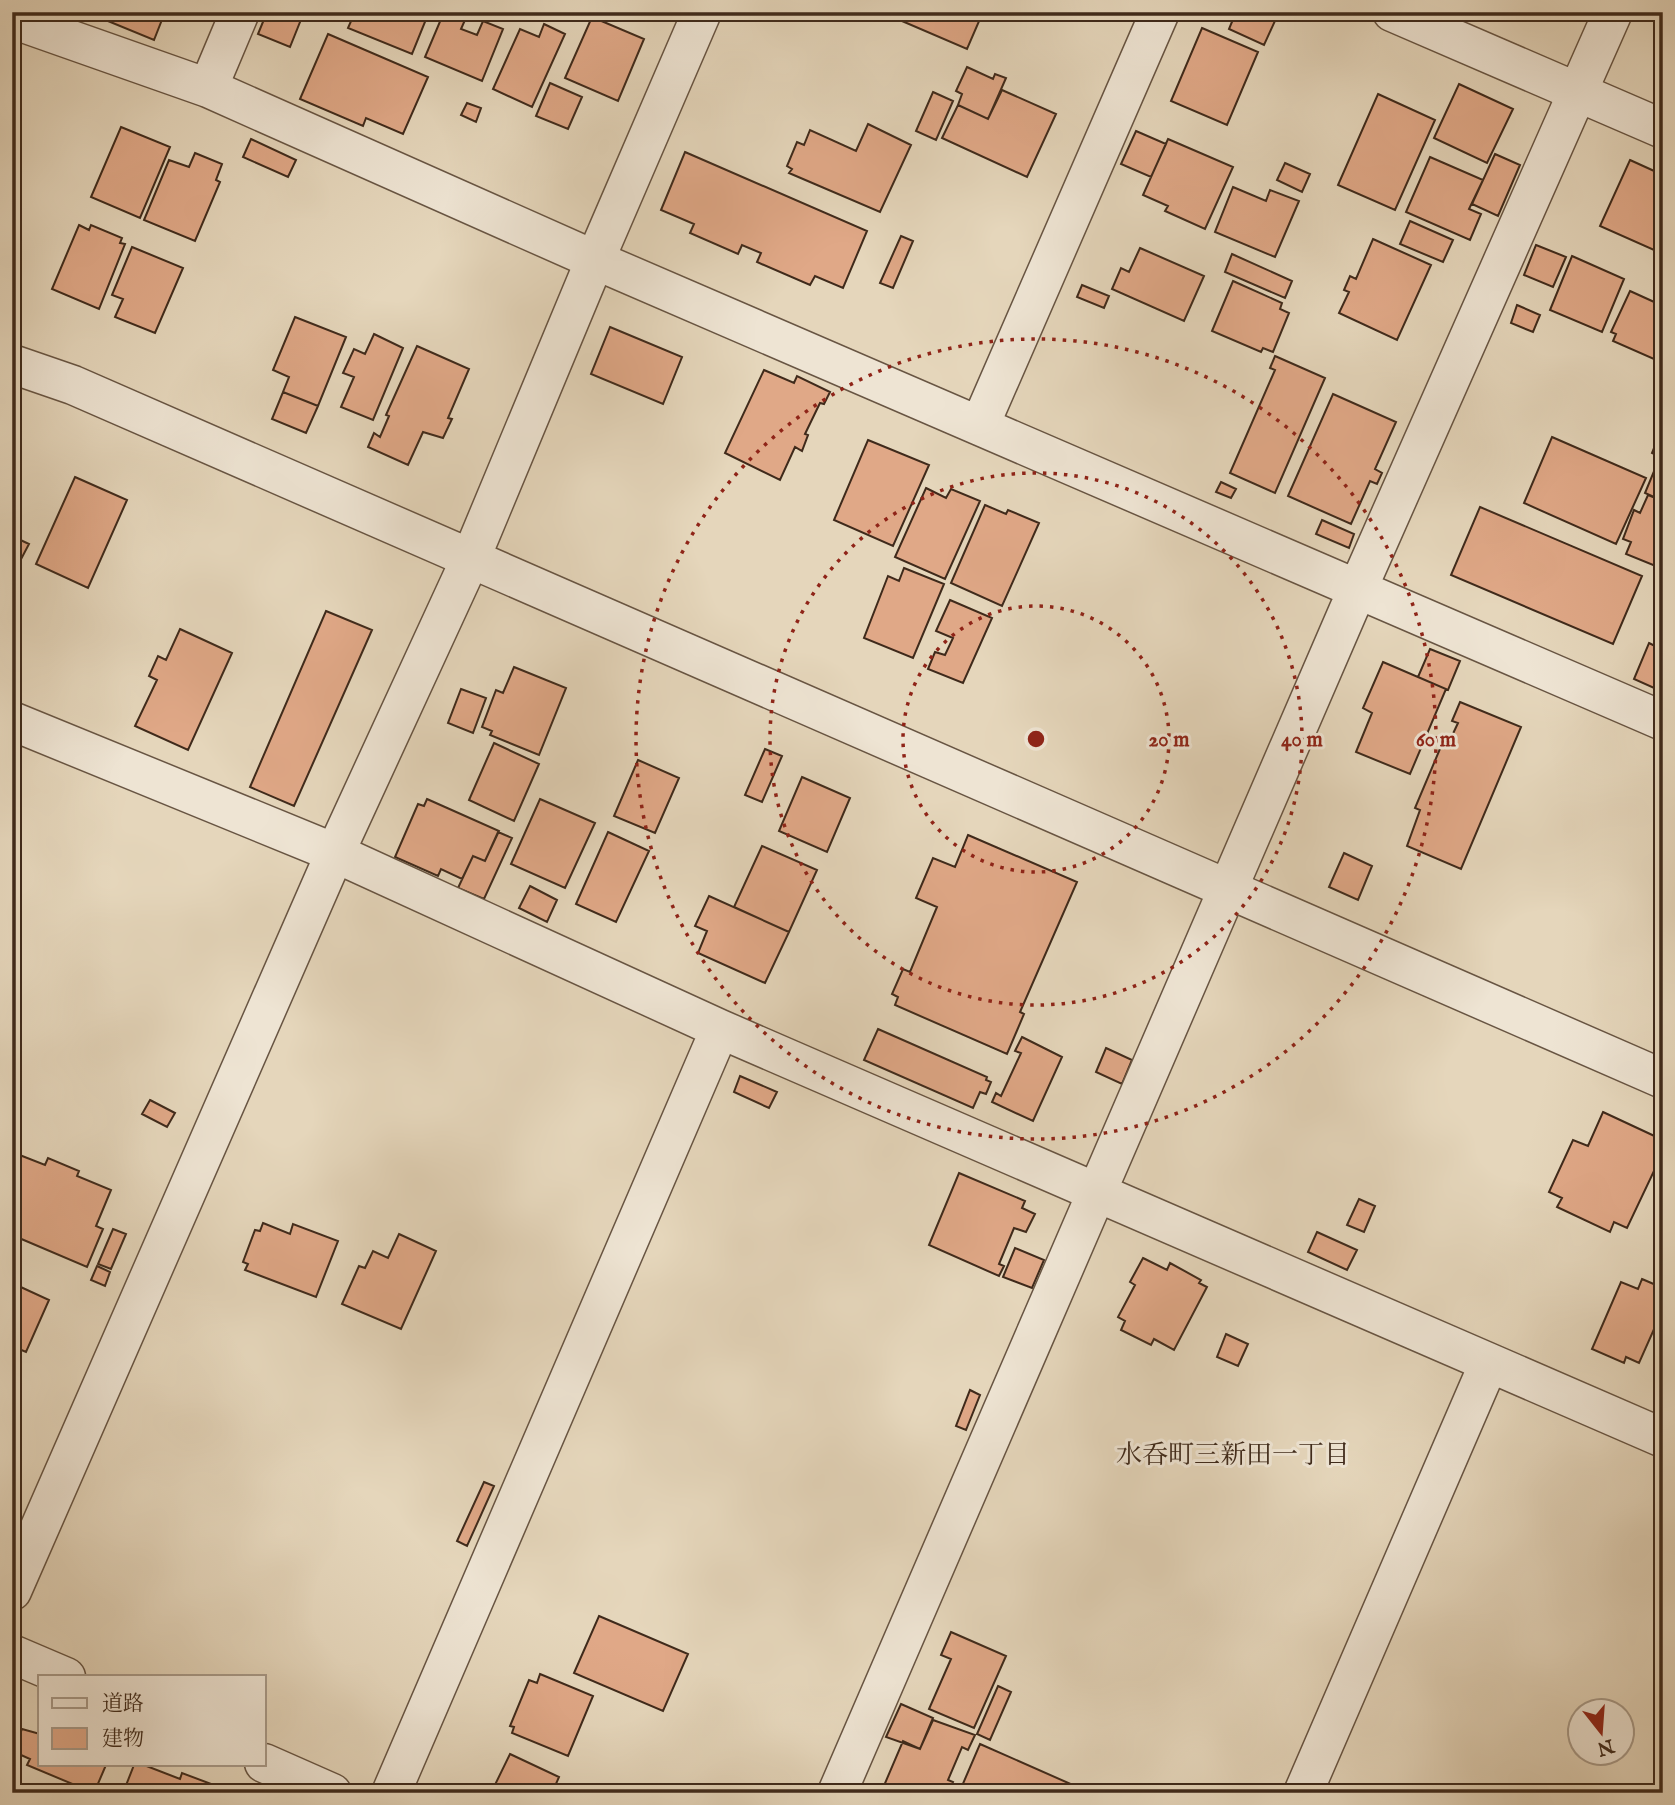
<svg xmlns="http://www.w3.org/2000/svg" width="1675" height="1805" font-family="'IM FELL English','Noto Serif JP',serif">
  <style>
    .building { fill: #e0a887; stroke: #3f2a1b; stroke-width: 2 }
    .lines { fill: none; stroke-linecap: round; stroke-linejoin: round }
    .minor-casing { stroke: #685543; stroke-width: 41 }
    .tertiary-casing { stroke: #685543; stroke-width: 41 }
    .minor { stroke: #eee4d3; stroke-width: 38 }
    .tertiary { stroke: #eee4d3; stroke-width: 38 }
    .ring { fill: none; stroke: #8f2418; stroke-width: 3.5; stroke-dasharray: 3.5 7 }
    .labels { text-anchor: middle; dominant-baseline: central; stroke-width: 6; stroke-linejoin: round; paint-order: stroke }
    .neighbourhood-label { font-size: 26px; fill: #3f2a1b; stroke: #eee4d3 }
    .centre { fill: #8f2418; stroke: #eee4d3; stroke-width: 3.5 }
    .ring-label { font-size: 21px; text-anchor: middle; font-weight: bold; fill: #8f2418; stroke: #eee4d3; stroke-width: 6; stroke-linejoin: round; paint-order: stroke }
  </style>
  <rect width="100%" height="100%" fill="#e5d6bb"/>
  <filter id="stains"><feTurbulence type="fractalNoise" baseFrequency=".00286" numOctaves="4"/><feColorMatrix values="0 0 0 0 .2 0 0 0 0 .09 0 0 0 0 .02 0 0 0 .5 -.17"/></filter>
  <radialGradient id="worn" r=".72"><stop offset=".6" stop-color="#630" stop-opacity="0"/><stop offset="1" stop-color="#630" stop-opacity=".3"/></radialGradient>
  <path class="building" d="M86 12H165L154 40Z
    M267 12H291L302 17 290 47 258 34Z
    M355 12H429L412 54 348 28Z
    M444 12 465 20 461 29 477 35 483 21 503 29 482 81 425 57Z
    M881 12H983L967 49Z
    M1236 12H1279L1264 45 1229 29Z
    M592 17 644 39 618 101 565 78Z
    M544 24 565 34 532 107 493 89 520 29 539 37Z
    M1202 28 1258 52 1227 125 1171 101Z
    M328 34 428 77 403 134 366 118 363 126 300 99Z
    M967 67 993 79 995 74 1006 78 988 119 958 105 962 94 956 91Z
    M550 83 582 97 568 129 536 116Z
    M1459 84 1513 109 1487 163 1434 138Z
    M1002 90 1056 114 1027 177 942 138 958 105 988 119Z
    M933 92 953 101 936 140 916 131Z
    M1378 94 1435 120 1395 210 1338 185Z
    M467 103 481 108 476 122 461 115Z
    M868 124 911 145 880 212 789 173 792 169 787 166 797 142 804 145 810 130 856 151Z
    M121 127 170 147 140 218 91 197Z
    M1136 131 1166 144 1151 177 1121 164Z
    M251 139 296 160 288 177 243 157Z
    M1168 139 1233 167 1205 229 1165 211 1168 206 1143 195Z
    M685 152 867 231 843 288 815 276 810 285 757 262 761 253 742 245 738 254 690 233 694 224 661 210Z
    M195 153 222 164 216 180 220 182 195 241 144 220 169 160 189 167Z
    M1495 154 1520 165 1498 216 1472 204Z
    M1430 157 1483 180 1469 209 1481 214 1470 240 1406 212Z
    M1630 160 1663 175V254L1600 226Z
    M1285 163 1310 174 1302 192 1277 180Z
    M1233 187 1266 201 1270 190 1299 201 1275 257 1215 232Z
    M1410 221 1453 240 1443 262 1400 244Z
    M79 225 89 230 91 225 122 238 120 243 125 244 99 309 52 289Z
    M901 236 913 241 893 288 880 283Z
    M1373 239 1431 265 1397 340 1339 313 1349 292 1344 290 1350 276 1356 279Z
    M1536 245 1566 257 1553 287 1524 275Z
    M132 247 183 268 155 333 115 317 123 299 112 295Z
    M1140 248 1204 276 1184 321 1112 289 1121 268 1129 272Z
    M1232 254 1292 281 1285 298 1225 272Z
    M1572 256 1624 279 1602 332 1550 310Z
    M1233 281 1282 303 1280 309 1289 313 1273 352 1263 348 1261 352 1212 331Z
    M1082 285 1109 296 1104 308 1077 297Z
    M1630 291 1663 306V363L1613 341 1616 334 1611 332Z
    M1517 305 1540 315 1533 332 1511 323Z
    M295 317 346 337 318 406 283 392 289 377 273 370Z
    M610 327 682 357 663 404 591 374Z
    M374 334 403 348 373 420 341 407 354 377 343 373 354 349 365 354Z
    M417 346 469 369 448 418 452 419 443 438 423 432 408 465 368 447 374 433 380 437 389 416 386 415Z
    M1275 356 1325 378 1275 493 1230 473 1275 370 1270 368Z
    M764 370 794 383 797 376 830 392 824 404 820 403 805 434 808 435 802 451 795 447 780 480 725 453Z
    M283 392 318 406 306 433 272 419Z
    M1333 394 1396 422 1375 469 1382 473 1377 484 1370 481 1351 524 1288 496Z
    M1663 426V458L1652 453Z
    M1552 437 1646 478 1616 544 1524 503Z
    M868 440 929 465 893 546 834 520Z
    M1657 464 1663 466V501L1645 493Z
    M75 477 127 500 88 588 36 564Z
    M1221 482 1236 489 1231 498 1216 492Z
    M926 488 946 498 951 489 980 501 945 579 895 557Z
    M1648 495 1663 501V569L1626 554 1631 542 1623 539 1634 510 1640 513Z
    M985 505 1006 514 1008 510 1039 523 1002 606 951 583Z
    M1480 507 1642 576 1613 644 1451 575Z
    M1322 520 1354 534 1349 548 1316 534Z
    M12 536 29 544 18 565 12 562Z
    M904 568 944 584 913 658 864 638 888 576 899 581Z
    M950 600 992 618 963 683 928 669 935 652 945 655 953 638 936 631Z
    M326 611 372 630 294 806 250 787Z
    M180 629 232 653 188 750 135 726 157 680 149 676 158 656 166 660Z
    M1649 643 1663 650V692L1634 679Z
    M1430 649 1460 661 1448 690 1418 677Z
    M1383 662 1446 689 1410 774 1356 752 1372 713 1363 708Z
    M514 667 566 688 539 755 490 735 492 731 482 727 496 690 503 693Z
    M461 689 486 698 473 733 448 723Z
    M1460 702 1521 727 1461 869 1407 846 1420 810 1415 808 1445 737 1450 740 1458 723 1452 721Z
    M494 743 539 764 514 821 469 800Z
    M765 749 782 756 762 802 745 795Z
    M638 760 679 778 655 833 614 816Z
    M802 777 850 798 827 852 779 831Z
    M427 799 499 831 485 861 473 856 462 879 441 869 438 876 395 857 418 804 424 806Z
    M540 799 595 823 565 888 511 864Z
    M498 832 512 838 484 899 458 888 473 856 485 861Z
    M608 832 649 851 616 922 576 904Z
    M968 835 1077 882 1020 1012 1024 1014 1007 1054 895 1005 898 997 892 994 903 969 910 972 937 907 916 898 933 858 955 867Z
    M762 846 817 870 789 932 734 907Z
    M1344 853 1372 866 1358 900 1329 887Z
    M530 886 557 900 547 922 519 908Z
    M709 896 789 932 765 983 698 953 707 931 695 926Z
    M878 1029 987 1077 986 1080 991 1082 986 1094 980 1092 973 1108 864 1060Z
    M1022 1037 1062 1057 1033 1121 992 1102 996 1093 1001 1096 1021 1053 1015 1051Z
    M1106 1048 1132 1060 1122 1084 1096 1072Z
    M740 1076 777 1092 769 1108 734 1092Z
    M150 1100 175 1113 167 1127 142 1114Z
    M1603 1112 1663 1140V1152L1627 1228 1614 1222 1610 1232 1557 1207 1562 1198 1549 1192 1573 1140 1588 1146Z
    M12 1152 45 1165 48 1158 79 1171 77 1176 111 1190 96 1226 103 1229 87 1267 12 1235Z
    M959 1173 1025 1201 1022 1208 1035 1214 1026 1232 1014 1228 999 1264 1004 1266 999 1276 929 1245Z
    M1359 1199 1375 1206 1364 1232 1347 1225Z
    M263 1223 290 1234 293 1224 338 1241 316 1297 245 1270 248 1264 243 1262 255 1230 260 1231Z
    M113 1229 126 1234 111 1269 98 1264Z
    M1317 1232 1357 1250 1347 1270 1308 1252Z
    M399 1234 436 1251 401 1329 342 1304 359 1266 365 1268 373 1251 388 1258Z
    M1015 1248 1044 1260 1032 1288 1003 1277Z
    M1143 1258 1167 1270 1170 1263 1201 1280 1199 1283 1207 1287 1174 1350 1154 1339 1151 1345 1121 1330 1125 1321 1118 1317 1135 1285 1130 1282Z
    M97 1266 110 1272 105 1286 91 1280Z
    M1642 1279 1663 1288V1309L1639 1363 1626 1357 1624 1363 1592 1349 1621 1282 1638 1289Z
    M12 1283 49 1300 26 1352 12 1346Z
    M1226 1334 1248 1344 1238 1366 1217 1357Z
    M970 1390 980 1395 966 1430 956 1426Z
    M484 1482 494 1486 467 1546 457 1541Z
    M599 1616 688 1654 663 1711 574 1673Z
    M951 1632 1006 1656 974 1728 929 1709 951 1659 941 1655Z
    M540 1674 593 1696 568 1756 512 1733 514 1727 510 1726 529 1680 537 1683Z
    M998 1686 1011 1692 990 1740 977 1734Z
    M901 1704 933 1718 920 1749 886 1737Z
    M933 1720 975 1735 968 1750 962 1747 948 1780 953 1782 948 1793H894L883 1788 903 1741 920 1749Z
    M22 1729 40 1734V1765H106L94 1793 27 1765 30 1759 12 1751Z
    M980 1744 1091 1793H959Z
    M510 1754 559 1777 552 1793H491Z
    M134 1765H144L180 1779 182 1773 227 1790 123 1793Z"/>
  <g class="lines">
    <g class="minor-casing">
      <path id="minor" d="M1392 12 1663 129
        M12 19 208 88 595 260 1663 721
        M208 88 240 12
        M980 425 1160 12
        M12 721 335 853 720 1029 1663 1438
        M12 1654 66 1677
        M264 1763 332 1793
        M391 1793 720 1029
        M837 1793 1358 588 1613 12
        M1303 1793 1489 1363"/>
    </g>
    <g class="tertiary-casing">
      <path id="tertiary" d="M12 364 73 385 1663 1079
        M12 1591 335 853 470 560 595 260 702 12"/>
    </g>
    <use href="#minor" class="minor"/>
    <use href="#tertiary" class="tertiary"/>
  </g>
  <g class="ring">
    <circle cx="1036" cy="739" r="133"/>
    <circle cx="1036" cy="739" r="266"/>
    <circle cx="1036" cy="739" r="400"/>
  </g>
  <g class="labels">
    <g class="neighbourhood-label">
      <text x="1233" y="1455">水呑町三新田一丁目</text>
    </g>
  </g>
  <circle cx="1036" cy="739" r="10" class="centre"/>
  <g class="ring-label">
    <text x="1169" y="746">20 m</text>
    <text x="1302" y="746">40 m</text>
    <text x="1436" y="746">60 m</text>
  </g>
  <rect width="1675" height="1805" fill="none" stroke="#e5d6bb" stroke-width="42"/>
  <rect x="14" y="14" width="1647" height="1777" fill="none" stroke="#3f2a1b" stroke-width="3.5"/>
  <rect x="21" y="21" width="1633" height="1763" fill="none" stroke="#3f2a1b" stroke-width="2"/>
  <rect x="38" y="1675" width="228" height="91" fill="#eee4d3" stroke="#a89a89" stroke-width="2"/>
  <rect x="52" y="1698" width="35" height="10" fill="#eee4d3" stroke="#a89a89" stroke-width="2"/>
  <text x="102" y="1710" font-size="21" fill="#3f2a1b">道路</text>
  <rect x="52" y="1728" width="35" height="21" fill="#e0a887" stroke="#a89a89" stroke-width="2"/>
  <text x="102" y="1745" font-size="21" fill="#3f2a1b">建物</text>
  <g transform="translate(1601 1732) rotate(163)"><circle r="33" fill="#eee4d3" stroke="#a89a89" stroke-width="2"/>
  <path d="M0-5L12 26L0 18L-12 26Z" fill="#8f2418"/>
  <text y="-10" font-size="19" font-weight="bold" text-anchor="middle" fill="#3f2a1b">N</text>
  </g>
  <rect width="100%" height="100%" filter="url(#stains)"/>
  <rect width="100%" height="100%" fill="url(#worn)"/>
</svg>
